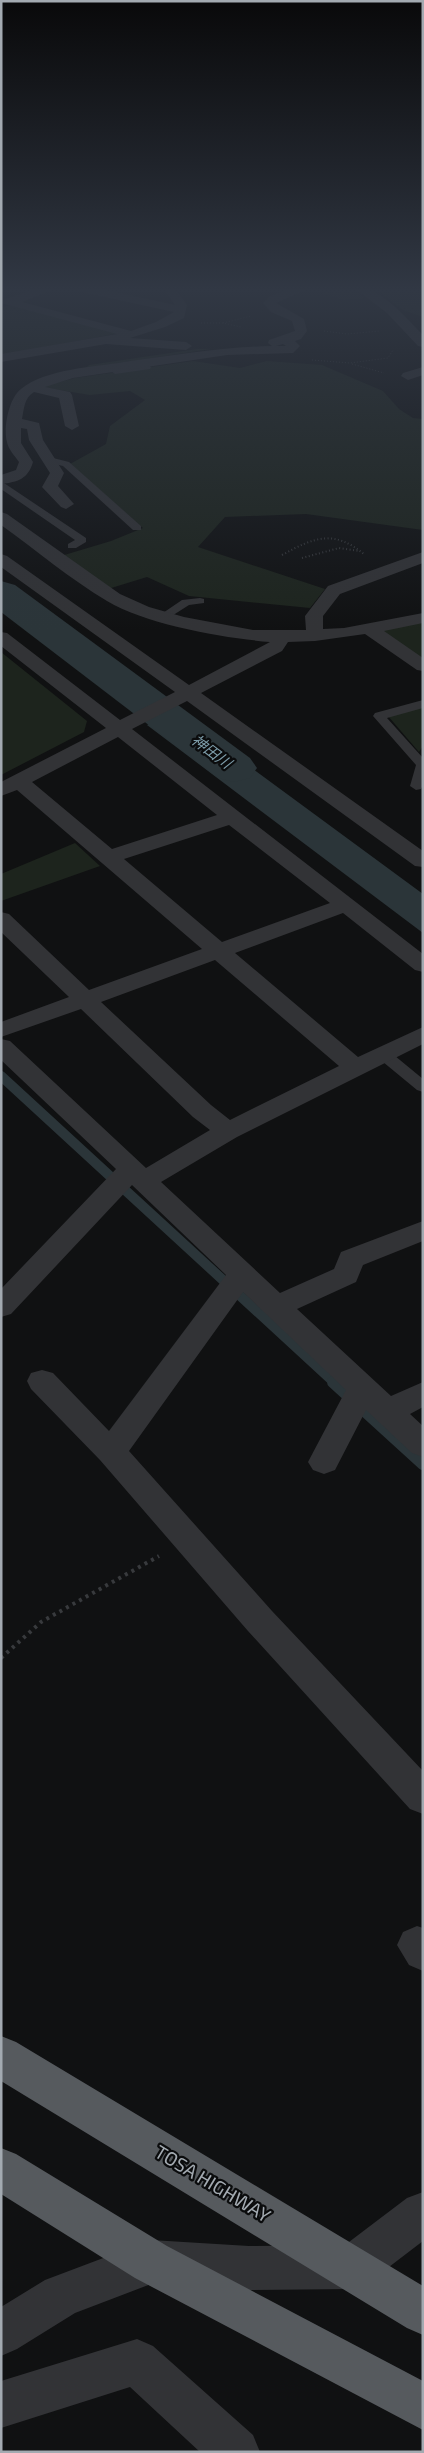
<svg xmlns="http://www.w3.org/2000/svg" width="424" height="2453" font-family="'Exo 2','Noto Sans JP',sans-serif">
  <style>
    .green { fill: #1d241d }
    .water { fill: #2b3539 }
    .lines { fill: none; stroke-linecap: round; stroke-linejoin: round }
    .stream-far1 { stroke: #2b3539; stroke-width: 10 }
    .stream { stroke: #2b3539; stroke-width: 12 }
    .river { fill: #2b3539; fill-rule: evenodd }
    .path-far2 { stroke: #383a3d; stroke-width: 1; stroke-dasharray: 1 2; stroke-linecap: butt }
    .path-far1 { stroke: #383a3d; stroke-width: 2; stroke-dasharray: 1 2.5; stroke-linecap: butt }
    .path { stroke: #383a3d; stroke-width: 4; stroke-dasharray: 3 4.5; stroke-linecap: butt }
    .service { fill: #323336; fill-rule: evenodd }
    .minor { fill: #323336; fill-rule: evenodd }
    .trunk { fill: #565a5e; fill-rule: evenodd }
    .labels { text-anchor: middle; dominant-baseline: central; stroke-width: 4.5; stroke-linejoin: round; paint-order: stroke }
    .far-water-label { font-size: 15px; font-style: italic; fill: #7d9ca9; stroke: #0b0c0d }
    .near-street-label { font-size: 19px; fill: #a3aab1; stroke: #0b0c0d }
  </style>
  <rect width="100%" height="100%" fill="#101112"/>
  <path class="green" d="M319 287H349L365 298 344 300 313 290Z
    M370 287H423V317L401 309 380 292Z
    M11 305 120 333 1 355V307Z
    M197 349H211L86 368 89 365Z
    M193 361 240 368 267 361 322 365 383 391 399 409 413 418 423 419V530L306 514 225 517 198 547 325 589 310 608 189 596 147 577 108 589 61 556 111 541 143 528 70 464 106 444 110 426 145 400 130 391 90 395 41 387 75 378Z
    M423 621V659L377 629Z
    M1 652 87 721 84 732 1 775Z
    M423 706V746L419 752 388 716Z
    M75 843 100 866 1 901V874Z"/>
  <path class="water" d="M1 581 154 696 130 707 1 609Z
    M174 711 423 894V933L147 725Z"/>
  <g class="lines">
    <path class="stream-far1" d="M1 1076 335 1383"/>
    <path class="stream" d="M333 1382 423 1464"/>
    <path class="river" d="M1 581 15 585 250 758 257 768 250 778 234 782 218 778 1 612Z"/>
    <path class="path-far2" d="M201 323H223L241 327
      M223 323 251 316
      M324 331 347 334 380 331
      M312 360 350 363 388 358 393 350
      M352 364 384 373"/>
    <path class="path-far1" d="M282 555C315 537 334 529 365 555
      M302 558 339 548 360 551"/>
    <path class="path" d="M1 1658 41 1622 159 1556"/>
    <path class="service" d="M147 364 151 367 150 369 115 374 111 371Z
      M49 457 69 462 141 526V530H133L63 466 46 462 44 460Z
      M1 481 86 538V542L76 548H68V544L75 540 1 489Z
      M200 598 204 599V603L189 605 167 619 163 620 157 617 182 600Z
      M423 700V708L387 718 423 758V785L421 789 416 790 410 786 416 765 373 716 375 713Z
      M383 1049 389 1051 423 1079V1092L417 1090 377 1057 375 1054Z"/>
    <path class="minor" d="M42 287H59L22 302 131 331 156 322 174 312 77 291 71 287H92L175 305 162 287H174L187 305 184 318 165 327 130 338 186 342 192 346 186 350 106 344 1 362V354L117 334 1 303 5 299Z
      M295 287H312L276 303 304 319 307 331 301 339 295 341 300 346 293 353 227 355 73 378 45 387 70 392 72 395 79 426 72 430 65 426 59 398 34 392C24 398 24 409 22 419L39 423 43 440 64 473 58 486 74 504 66 509 61 507 42 487 50 473 29 440 27 429 21 428V443L33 462C28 479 18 482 1 484V475L16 470 19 462C15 456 8 449 7 442 3 428 9 398 21 389 45 369 94 367 124 362 174 355 222 347 272 346L268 343 269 340 295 331 292 321 271 312 263 303 270 296ZM283 344 286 346H276Z
      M353 287C382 287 404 316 423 335V347L418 346 387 313Z
      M423 367V375L408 380 401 376 403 373Z
      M1 512 7 514 120 594 149 607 184 617 253 630H306L305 616 328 586 423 552V563L340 594 323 616V629L344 628 423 613V623L384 631 423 658V671L417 670 365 634 315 641 288 642 282 651 201 693 423 851V867L415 866 187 701 132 729 423 954V972L415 970 343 913 235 953 358 1057 423 1027V1044L237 1137 161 1182 280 1293 334 1269 341 1252 423 1221V1241L363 1265 356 1282 297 1309 391 1396 423 1382V1407L410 1414 423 1426V1457L412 1453 366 1410 335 1470 324 1474 313 1470 308 1462 346 1390 243 1292 129 1451 272 1611 423 1771V1814L410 1809 248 1631 100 1460 31 1389 27 1381 31 1373 42 1370 53 1373 109 1431 226 1275 132 1185 11 1314 1 1317V1289L116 1169 1 1060V1039L10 1041 146 1168 210 1130 193 1117 81 1009 1 1037V1022L69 997 1 932V912L9 914 89 990 202 949 17 790 1 796V782L106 728 1 646V632L7 633 120 720 175 692 1 567V554L7 556 189 685 270 642C224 638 147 625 107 601 70 579 36 550 1 525ZM118 737 217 815 112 849 32 782ZM229 825 330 903 222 942 124 859ZM215 960 339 1066 230 1120 211 1105 101 1002Z
      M417 1926 423 1928V1971L409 1965 397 1945 403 1932Z
      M423 2192V2241L368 2283 352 2289 249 2290 151 2284 75 2313 17 2349 1 2356V2307L45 2280 151 2240 249 2246 345 2245 407 2198Z
      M137 2339 153 2346 253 2435 260 2452H200L130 2387 1 2428V2381Z"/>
    <path class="trunk" d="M1 2036 16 2042 423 2286V2335L407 2328 1 2081Z
      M1 2148 16 2154 167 2246 423 2381V2430L135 2278 1 2194Z"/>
  </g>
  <linearGradient id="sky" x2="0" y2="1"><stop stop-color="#09090a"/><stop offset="0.46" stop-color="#313844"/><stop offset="1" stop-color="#313844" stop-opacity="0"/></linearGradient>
  <rect width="424" height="630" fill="url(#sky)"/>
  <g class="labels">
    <g class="far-water-label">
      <text transform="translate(212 751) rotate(37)">神田川</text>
    </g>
    <g class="near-street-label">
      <text transform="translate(213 2183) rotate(31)">TOSA HIGHWAY</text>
    </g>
  </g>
  <rect width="424" height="2453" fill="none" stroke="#a3aab1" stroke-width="5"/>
</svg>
